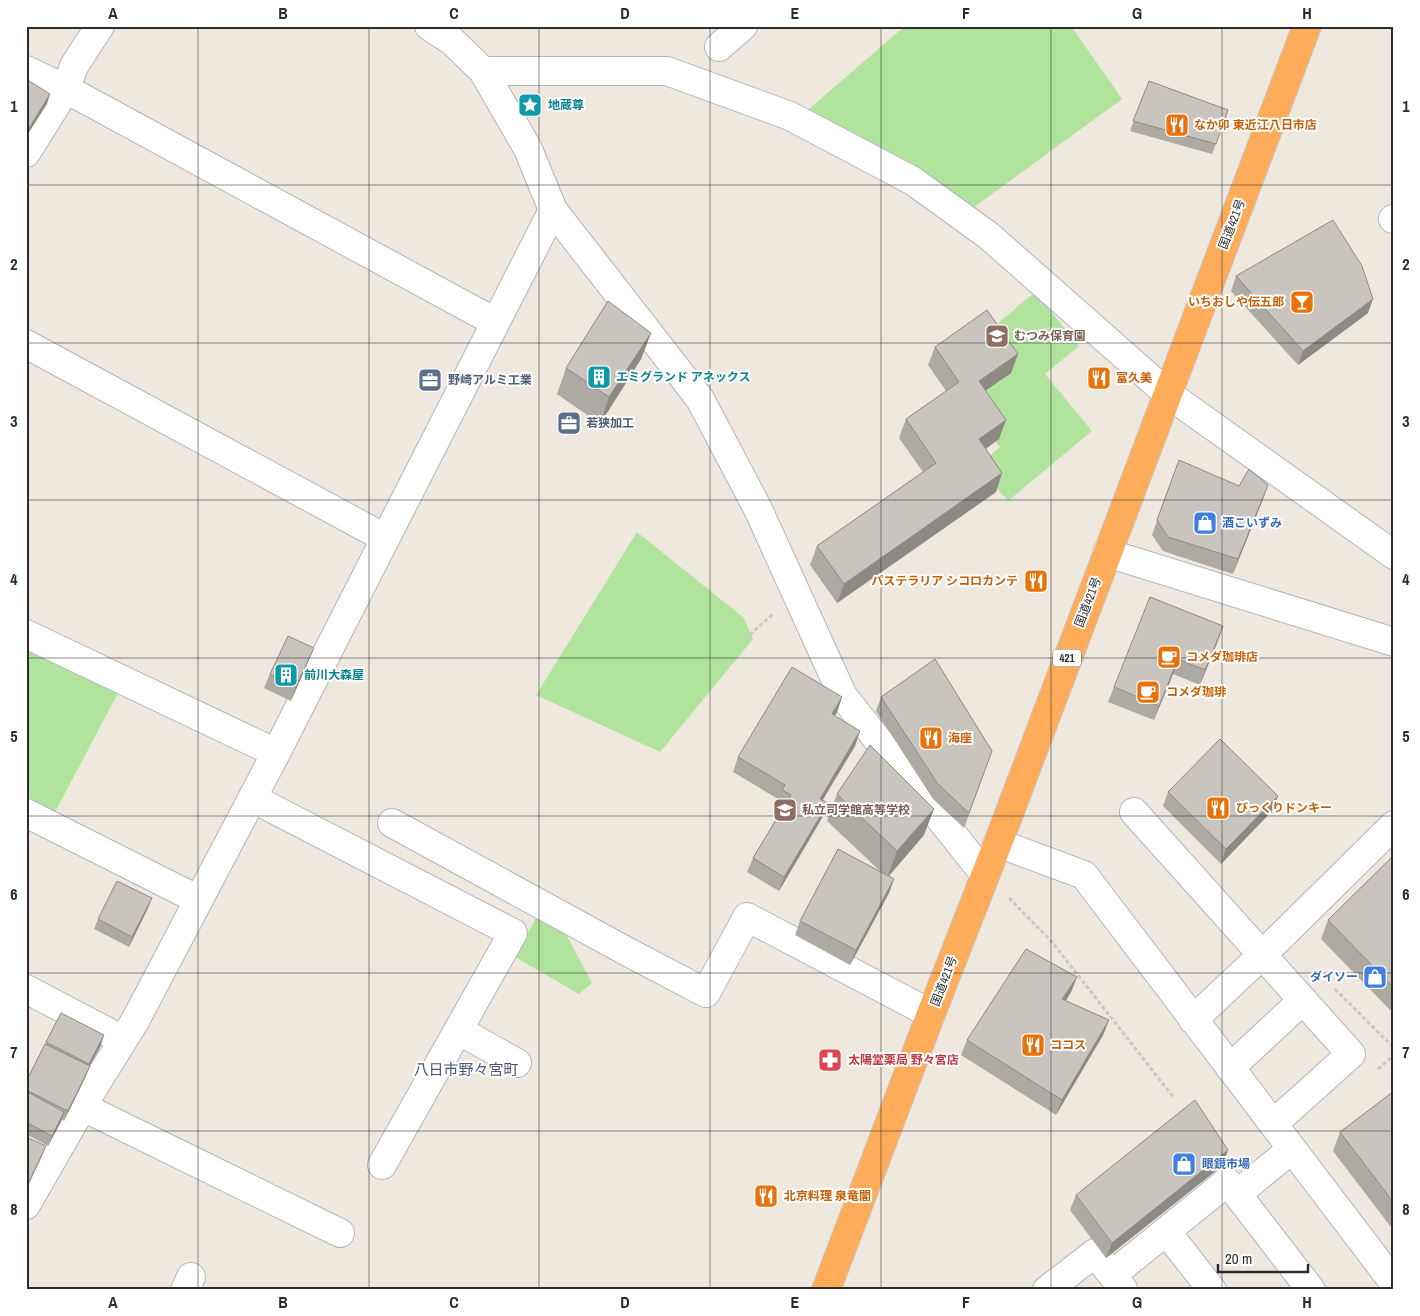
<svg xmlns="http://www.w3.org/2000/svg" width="1420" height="1316" font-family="'Archivo Narrow','Noto Sans JP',sans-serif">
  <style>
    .green { fill: #b0e49c }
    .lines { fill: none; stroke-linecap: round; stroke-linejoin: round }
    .minor-casing { stroke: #b2b4c0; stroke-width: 30 }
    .highway-casing { stroke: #c8c8c8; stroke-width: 30 }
    .path { stroke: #c8c8c8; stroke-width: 3; stroke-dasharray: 4 2.5; stroke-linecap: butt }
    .minor { stroke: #fff; stroke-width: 28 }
    .highway { stroke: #feab5a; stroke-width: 28 }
    .wall { fill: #ada9a3 }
    .shaded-wall { fill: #8d8a85 }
    .building { fill: #c9c5be; stroke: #8d8a85 }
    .grid { fill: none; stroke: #2c2c2c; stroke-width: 1; stroke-opacity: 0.55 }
    .labels { text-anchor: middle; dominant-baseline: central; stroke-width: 4; stroke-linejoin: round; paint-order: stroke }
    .shield { fill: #fff; stroke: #6b6b6b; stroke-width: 1 }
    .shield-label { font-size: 11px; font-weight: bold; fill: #2c2c2c }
    .culture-label { font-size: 12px; font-weight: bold; fill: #0d838f; stroke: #fff; text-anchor: start }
    .food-label { font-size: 12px; font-weight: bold; fill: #c56008; stroke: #fff; text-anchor: start }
    .street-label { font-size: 12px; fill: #2c2c2c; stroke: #fff }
    .education-label { font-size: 12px; font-weight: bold; fill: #785e54; stroke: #fff; text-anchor: start }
    .service-label { font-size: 12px; font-weight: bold; fill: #4e5e75; stroke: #fff; text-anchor: start }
    .shop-label { font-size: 12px; font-weight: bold; fill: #366cbe; stroke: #fff; text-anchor: start }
    .health-label { font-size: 12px; font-weight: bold; fill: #be3a42; stroke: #fff; text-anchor: start }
    .quarter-label { font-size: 15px; fill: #4c527d; stroke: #fff }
    .neatline { fill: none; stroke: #2c2c2c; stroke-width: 2 }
    .grid-label { font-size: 16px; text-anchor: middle; font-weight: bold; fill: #2c2c2c }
  </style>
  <rect width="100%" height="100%" fill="#eee8df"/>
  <path class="green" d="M905 26H1026L1028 29 1032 26H1071L1122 99 970 210 802 115Z
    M1035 292 1079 346 1045 374 1092 431 1008 501 978 466 1000 447 963 402 977 341Z
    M637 532 744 618 753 639 660 752 536 695Z
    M26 650 118 693 55 812 26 796Z
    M542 907 557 917 592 983 579 994 515 957Z"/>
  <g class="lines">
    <g class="minor-casing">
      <path id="minor" d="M429 26 452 41 483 71 528 149 553 210 700 399 758 509 843 696 985 875
        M719 47 743 26
        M26 70 66 89 495 322
        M483 71H667L790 116 913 181 989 236 1168 394 1394 555
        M26 153 66 89 74 66 100 26
        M1393 219H1394
        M26 344 385 538
        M1107 553 1394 642
        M26 634 276 753
        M252 798 513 933 382 1165
        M1134 812 1351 1054 1273 1124
        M26 813 199 900
        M392 823 626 951 706 993 747 917 931 1014
        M998 843 1084 875 1394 1283
        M26 989 123 1040
        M1193 1020 1262 955 1394 825
        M458 1030 517 1063
        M1230 1068 1303 1000
        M83 1107 340 1233
        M1237 1194 1311 1290
        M26 1205 92 1090 135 1021 276 753 553 210
        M1166 1231 1212 1290
        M1112 1275 1227 1182 1237 1194 1292 1149
        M185 1290 191 1277
        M1047 1290 1095 1253 1123 1289"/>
    </g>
    <g class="highway-casing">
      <path id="highway" d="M826 1290 931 1014 998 843 1307 26"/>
    </g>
    <path class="path" d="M745 639 773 614
      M1009 898 1052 942 1174 1098
      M1335 989 1394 1048
      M1378 1069 1394 1055"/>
    <use href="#minor" class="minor"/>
    <use href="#highway" class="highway"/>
  </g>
  <path class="wall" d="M1149 81 1228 110 1212 154 1130 131Z
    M1236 276 1368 313 1298 365 1231 291Z
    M651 333 641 359 600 424 557 394 566 368Z
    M935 347 1018 354 1011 373 985 391 999 439 986 449 1002 473 996 492 837 603 810 565 817 546 923 472 899 438 906 419 946 391 928 365Z
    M1179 460 1263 499 1233 574 1163 551 1152 535Z
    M1223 626 1200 685 1173 674 1154 720 1108 702 1114 687Z
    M308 662 291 701 264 688 270 674Z
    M842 697 837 712 834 716 860 731 855 746 822 800V818L779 891 747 872 753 858 783 808 776 805 778 799 733 772 738 757Z
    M881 697 992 751 964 828 933 799 876 711Z
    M1168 792 1278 796 1272 811 1221 864 1163 806Z
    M837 794 924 835 889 876 894 879 889 893 850 965 795 935 800 921 880 871 827 821Z
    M1394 855V1014L1321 939 1328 920Z
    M148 908 129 947 94 929 98 919Z
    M1077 977 1071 992 1066 1001 1109 1020 1103 1035 1056 1115 961 1055 967 1040Z
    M46 1042 101 1045 89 1067 86 1076 64 1121 62 1119 48 1146 26 1134V1082Z
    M1394 1091V1231L1333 1151 1340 1132Z
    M1223 1165 1106 1258 1070 1210 1076 1195Z"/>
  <path class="shaded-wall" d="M50 94 47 104 26 137V133Z
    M1373 299 1368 313 1298 365 1303 351Z
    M651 333 641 359 600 424 609 397Z
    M1018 354 1011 373 972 400 979 381Z
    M1006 420 999 439 972 458 979 439Z
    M1002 473 996 492 837 603 844 584Z
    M1268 485 1263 499 1233 574 1238 559Z
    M1223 626 1218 641 1200 685 1205 670Z
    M314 648 308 662 291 701 296 686Z
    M1178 659 1173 674 1154 720 1159 706Z
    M842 697 837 712 827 729 832 714Z
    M860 731 855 746 815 813 820 799Z
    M1278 796 1272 811 1221 864 1226 849Z
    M828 803 822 818 779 891 784 877Z
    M934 809 924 835 887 878 897 851Z
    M894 879 889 893 850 965 856 950Z
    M152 898 148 908 129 947 132 937Z
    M1077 977 1071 992 1057 1014 1062 999Z
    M1109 1020 1103 1035 1056 1115 1062 1100Z
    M104 1035 101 1045 89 1067 86 1076 64 1121 68 1111 86 1074 89 1064Z
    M64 1112 61 1122 48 1146 52 1136Z
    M46 1146 42 1156 26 1190V1188Z
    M1228 1150 1223 1165 1106 1258 1112 1243Z"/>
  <path class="building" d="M26 79 50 94 26 133Z
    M1149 81 1228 110 1216 144 1133 121Z
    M1333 220 1362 266 1373 299 1303 351 1236 276Z
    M608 301 651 333 609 397 566 368Z
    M987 310 1018 354 979 381 1006 420 979 439 1002 473 844 584 817 546 936 463 906 419 959 382 935 347Z
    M1179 460 1239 486 1249 469 1268 485 1238 559 1168 537 1157 520Z
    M1150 597 1223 626 1205 670 1178 659 1159 706 1114 687Z
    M288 636 314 648 296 686 270 674Z
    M935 659 992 751 969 813 938 784 881 697Z
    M792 667 842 697 832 714 860 731 820 799 828 803 784 877 753 858 791 795 782 790 785 785 738 757Z
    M1220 739 1278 796 1226 849 1168 792Z
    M870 745 934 809 897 851 837 794Z
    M838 849 894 879 856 950 800 921Z
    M1394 855V988L1328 920Z
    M117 881 152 898 132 937 98 919Z
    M1026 949 1077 977 1062 999 1109 1020 1062 1100 967 1040Z
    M61 1013 104 1035 89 1064 46 1042Z
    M45 1044 90 1066 68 1111 26 1090V1082Z
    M26 1091 64 1112 52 1136 26 1122Z
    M1394 1091V1203L1340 1132Z
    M1195 1100 1228 1150 1112 1243 1076 1195Z
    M26 1137 46 1146 26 1188Z"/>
  <path class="grid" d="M198 26V1290M369 26V1290M539 26V1290M710 26V1290M881 26V1290M1051 26V1290M1222 26V1290M26 185H1394M26 343H1394M26 500H1394M26 658H1394M26 816H1394M26 973H1394M26 1131H1394"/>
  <defs>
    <g id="sight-square" transform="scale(1.25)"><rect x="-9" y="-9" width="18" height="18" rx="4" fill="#0f9aa8" stroke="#fff"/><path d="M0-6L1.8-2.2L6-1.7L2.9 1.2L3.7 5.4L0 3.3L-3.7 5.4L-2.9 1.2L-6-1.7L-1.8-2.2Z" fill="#fff"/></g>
    <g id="restaurant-square" transform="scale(1.25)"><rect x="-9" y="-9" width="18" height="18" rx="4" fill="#e8710a" stroke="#fff"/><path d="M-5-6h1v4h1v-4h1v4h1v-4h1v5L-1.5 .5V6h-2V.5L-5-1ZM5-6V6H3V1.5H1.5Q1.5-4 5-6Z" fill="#fff"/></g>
    <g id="bar-square" transform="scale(1.25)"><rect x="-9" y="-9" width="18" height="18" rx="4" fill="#e8710a" stroke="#fff"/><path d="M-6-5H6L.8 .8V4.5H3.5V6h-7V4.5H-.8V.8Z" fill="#fff"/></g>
    <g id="school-square" transform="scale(1.25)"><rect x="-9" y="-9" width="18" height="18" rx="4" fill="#8d6e63" stroke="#fff"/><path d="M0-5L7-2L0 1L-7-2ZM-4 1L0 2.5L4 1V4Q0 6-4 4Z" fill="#fff"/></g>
    <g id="building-square" transform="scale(1.25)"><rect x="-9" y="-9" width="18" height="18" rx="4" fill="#0f9aa8" stroke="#fff"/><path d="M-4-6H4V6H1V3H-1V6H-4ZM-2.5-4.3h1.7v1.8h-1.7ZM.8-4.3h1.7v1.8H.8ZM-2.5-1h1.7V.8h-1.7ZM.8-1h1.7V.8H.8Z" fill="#fff"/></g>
    <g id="office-square" transform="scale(1.25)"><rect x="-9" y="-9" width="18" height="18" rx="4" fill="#5c6f8a" stroke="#fff"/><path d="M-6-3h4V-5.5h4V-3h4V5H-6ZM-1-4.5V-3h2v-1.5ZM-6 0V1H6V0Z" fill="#fff"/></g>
    <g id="shop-square" transform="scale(1.25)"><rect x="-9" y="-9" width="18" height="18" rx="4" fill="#3f7fe0" stroke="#fff"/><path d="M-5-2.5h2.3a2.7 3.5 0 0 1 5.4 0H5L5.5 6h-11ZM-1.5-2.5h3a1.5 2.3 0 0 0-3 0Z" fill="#fff"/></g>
    <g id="cafe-square" transform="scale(1.25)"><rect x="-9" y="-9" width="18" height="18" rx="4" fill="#e8710a" stroke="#fff"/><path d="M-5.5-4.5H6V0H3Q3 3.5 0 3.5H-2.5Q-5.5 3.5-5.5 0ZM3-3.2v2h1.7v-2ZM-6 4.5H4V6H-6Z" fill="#fff"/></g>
    <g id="pharmacy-square" transform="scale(1.25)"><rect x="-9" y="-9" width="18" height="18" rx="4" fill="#e0444e" stroke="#fff"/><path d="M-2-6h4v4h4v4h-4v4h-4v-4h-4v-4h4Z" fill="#fff"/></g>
  </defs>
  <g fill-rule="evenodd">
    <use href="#sight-square" x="530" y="105"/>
    <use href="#restaurant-square" x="1177" y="125"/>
    <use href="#bar-square" x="1302" y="302"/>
    <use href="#school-square" x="997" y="336"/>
    <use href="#building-square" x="599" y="377"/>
    <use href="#restaurant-square" x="1099" y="378"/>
    <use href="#office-square" x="430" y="380"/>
    <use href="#office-square" x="569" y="423"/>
    <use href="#shop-square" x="1205" y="523"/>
    <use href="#restaurant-square" x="1036" y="581"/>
    <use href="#cafe-square" x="1169" y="657"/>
    <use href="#building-square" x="286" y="675"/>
    <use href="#cafe-square" x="1148" y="692"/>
    <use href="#restaurant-square" x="931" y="738"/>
    <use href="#restaurant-square" x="1218" y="808"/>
    <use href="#school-square" x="785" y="810"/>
    <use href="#shop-square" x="1375" y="977"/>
    <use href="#restaurant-square" x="1033" y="1045"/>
    <use href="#pharmacy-square" x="830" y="1060"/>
    <use href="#shop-square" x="1184" y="1164"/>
    <use href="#restaurant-square" x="766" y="1196"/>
  </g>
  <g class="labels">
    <rect class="shield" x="1053" y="649.5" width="28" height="17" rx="4"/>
    <g class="shield-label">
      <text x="1067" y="658">421</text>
    </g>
    <g class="culture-label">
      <text x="548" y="105">地蔵尊</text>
      <text x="616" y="377">エミグランド アネックス</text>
      <text x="304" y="675">前川大森屋</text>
    </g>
    <g class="food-label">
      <text x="1194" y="125">なか卯 東近江八日市店</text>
      <text x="1284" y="302" text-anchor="end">いちおしや伝五郎</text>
      <text x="1116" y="378">富久美</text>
      <text x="1018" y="581" text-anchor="end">パステラリア シコロカンテ</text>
      <text x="1186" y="657">コメダ珈琲店</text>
      <text x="1166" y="692">コメダ珈琲</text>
      <text x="948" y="738">海座</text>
      <text x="1236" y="808">びっくりドンキー</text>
      <text x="1050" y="1045">ココス</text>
      <text x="784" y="1196">北京料理 泉竜閣</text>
    </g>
    <g class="street-label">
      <text transform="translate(1232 224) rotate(-69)">国道421号</text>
      <text transform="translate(1088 602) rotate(-69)">国道421号</text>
      <text transform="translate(944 981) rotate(-69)">国道421号</text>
    </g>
    <g class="education-label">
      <text x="1014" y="336">むつみ保育園</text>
      <text x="802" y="810">私立司学館高等学校</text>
    </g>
    <g class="service-label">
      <text x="448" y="380">野崎アルミ工業</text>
      <text x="586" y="423">若狭加工</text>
    </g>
    <g class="shop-label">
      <text x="1222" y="523">酒こいずみ</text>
      <text x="1358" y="977" text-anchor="end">ダイソー</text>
      <text x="1202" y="1164">眼鏡市場</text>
    </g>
    <g class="health-label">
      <text x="848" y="1060">太陽堂薬局 野々宮店</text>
    </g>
    <g class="quarter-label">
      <text x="466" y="1069">八日市野々宮町</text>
    </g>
  </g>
  <rect width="1420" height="1316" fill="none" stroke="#ffffff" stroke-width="55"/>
  <path d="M1218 1264v8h90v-8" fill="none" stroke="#2c2c2c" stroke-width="2.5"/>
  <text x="1225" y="1264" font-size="15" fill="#2c2c2c" stroke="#ffffff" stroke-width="4" paint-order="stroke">20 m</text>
  <rect x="28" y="28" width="1364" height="1260" class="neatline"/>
  <g class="grid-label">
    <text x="113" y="19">A</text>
    <text x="283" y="19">B</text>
    <text x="454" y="19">C</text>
    <text x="625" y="19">D</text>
    <text x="795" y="19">E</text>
    <text x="966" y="19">F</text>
    <text x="1137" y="19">G</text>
    <text x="1307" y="19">H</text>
    <text x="14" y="112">1</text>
    <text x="1406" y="112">1</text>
    <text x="14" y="270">2</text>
    <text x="1406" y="270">2</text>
    <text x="14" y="427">3</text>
    <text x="1406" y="427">3</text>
    <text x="14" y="585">4</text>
    <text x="1406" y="585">4</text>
    <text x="14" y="742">5</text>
    <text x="1406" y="742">5</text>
    <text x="14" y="900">6</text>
    <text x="1406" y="900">6</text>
    <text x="14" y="1058">7</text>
    <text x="1406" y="1058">7</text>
    <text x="14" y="1215">8</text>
    <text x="1406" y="1215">8</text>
    <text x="113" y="1308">A</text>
    <text x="283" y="1308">B</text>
    <text x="454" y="1308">C</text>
    <text x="625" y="1308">D</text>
    <text x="795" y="1308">E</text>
    <text x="966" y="1308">F</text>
    <text x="1137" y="1308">G</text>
    <text x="1307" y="1308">H</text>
  </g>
</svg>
